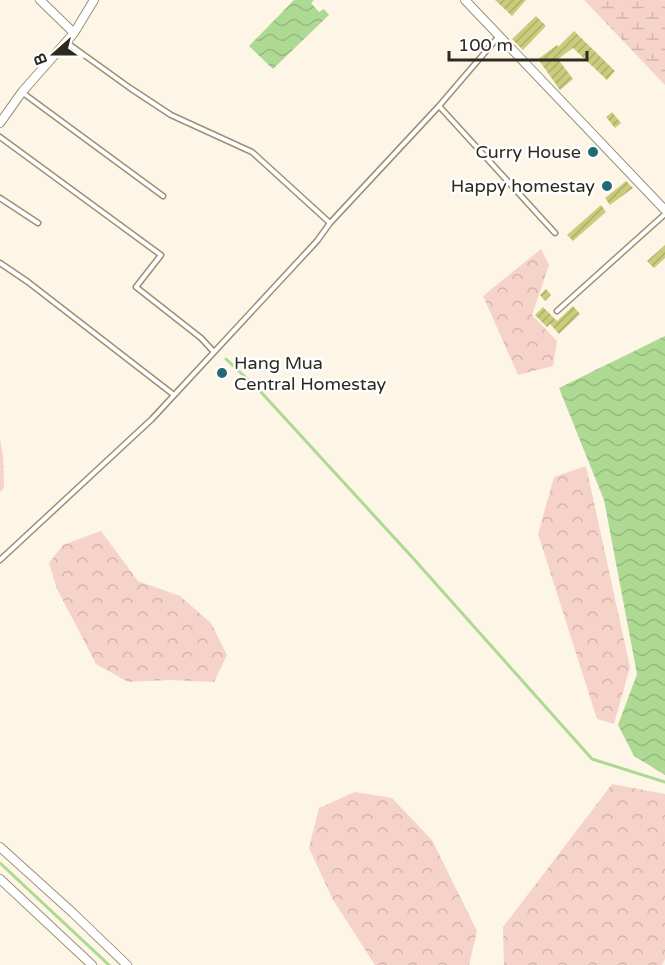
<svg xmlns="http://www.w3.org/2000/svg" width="665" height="965" font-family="'Varela Round',sans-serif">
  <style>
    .forest { fill: url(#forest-crowns) }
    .wetland { fill: url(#wetland-marsh) }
    .water { fill: url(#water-waves) }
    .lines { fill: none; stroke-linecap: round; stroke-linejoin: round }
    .stream { stroke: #add993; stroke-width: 3 }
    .building { fill: url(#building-hatch) }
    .service-casing { stroke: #9b9077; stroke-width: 7 }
    .minor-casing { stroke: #9b9077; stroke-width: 10 }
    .service { stroke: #fff; stroke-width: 4 }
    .minor { stroke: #fff; stroke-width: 8 }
    .poi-dot { fill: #216b75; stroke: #fff; stroke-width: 2 }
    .labels { text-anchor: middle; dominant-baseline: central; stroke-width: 5; stroke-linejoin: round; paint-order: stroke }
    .poi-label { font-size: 18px; fill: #2e2a20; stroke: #fff; text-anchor: end }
  </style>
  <defs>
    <pattern id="forest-crowns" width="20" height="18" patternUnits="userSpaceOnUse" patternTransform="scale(1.5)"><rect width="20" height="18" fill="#f6d3c9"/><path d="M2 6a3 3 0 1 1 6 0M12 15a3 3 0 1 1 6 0" fill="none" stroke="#d3b5ac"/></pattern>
    <pattern id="wetland-marsh" width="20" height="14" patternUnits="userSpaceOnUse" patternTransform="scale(1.5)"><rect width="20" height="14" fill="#f6d3c9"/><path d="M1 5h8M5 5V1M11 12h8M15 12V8" fill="none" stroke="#d3b5ac"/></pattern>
    <pattern id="water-waves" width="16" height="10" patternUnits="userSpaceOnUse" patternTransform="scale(1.5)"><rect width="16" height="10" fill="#add993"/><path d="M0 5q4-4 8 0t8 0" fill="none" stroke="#95ba7e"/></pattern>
    <pattern id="building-hatch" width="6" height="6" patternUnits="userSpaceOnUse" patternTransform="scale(1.5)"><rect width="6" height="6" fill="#c9cc7a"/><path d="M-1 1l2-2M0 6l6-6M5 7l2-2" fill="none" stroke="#adaf69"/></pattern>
  </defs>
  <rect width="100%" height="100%" fill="#fdf6e6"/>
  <path class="forest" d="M541 249 549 265 532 315 557 341 553 366 518 375 483 296Z
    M0 439 3 455 4 488 0 492Z
    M586 466 630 667 614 724 597 719 538 534 554 477Z
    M101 531 138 581 180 596 211 623 227 655 214 682 170 680 128 682 96 664 57 589 49 563 63 545Z
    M612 784 665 794V959L662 965H504L503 927Z
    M355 792 392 798 432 840 477 931 469 965H375L333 900 309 848 319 808Z"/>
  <path class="wetland" d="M584 0H665V86V85Z"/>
  <path class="water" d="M294 0H314L311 3 319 12 324 9 329 15 273 69 249 46Z
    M665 336V775L634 756 618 725 637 674 604 500 559 388Z"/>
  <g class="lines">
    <path class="stream" d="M226 359 260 391 412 557 592 759 665 782
      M0 863 109 965"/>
  </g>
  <path class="building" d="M495 0H526L512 16Z
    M536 16 546 26 523 50 512 39Z
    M574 31 615 71 607 80 573 48 558 59 573 79 560 90 538 59 557 45 558 47Z
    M612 112 621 123 615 128 606 117Z
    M626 181 633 188 610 205 605 198Z
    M601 205 606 212 573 241 567 235Z
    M665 245V258L654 268 647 261Z
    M546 289 551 295 545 301 540 295Z
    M573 306 580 314 559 334 550 324 547 327 535 315 543 307 557 321Z"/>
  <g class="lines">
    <g class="service-casing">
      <path id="service" d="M66 42 130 88 171 115 252 152 330 223
        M23 93 163 196
        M439 106 555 233
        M0 137 161 255 136 287 201 338 214 352
        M0 198 38 223
        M0 263 28 282 174 395
        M557 311 665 214
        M0 560 152 419 317 241 330 223 439 106 499 36"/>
    </g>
    <g class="minor-casing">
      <path id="minor" d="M40 0 74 33
        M465 0 665 210
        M0 123 22 92 74 33 94 0
        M0 847 73 913 127 965
        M0 879 92 965"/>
    </g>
    <use href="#service" class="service"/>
    <use href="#minor" class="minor"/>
  </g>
  <g class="poi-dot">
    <circle cx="593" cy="152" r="6"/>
    <circle cx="607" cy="186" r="6"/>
    <circle cx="222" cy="373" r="6"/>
  </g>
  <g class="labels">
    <g class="poi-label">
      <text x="581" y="152">Curry House</text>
      <text x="595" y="186">Happy homestay</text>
      <text x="234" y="363" text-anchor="start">Hang Mua<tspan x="234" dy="21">Central Homestay</tspan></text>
    </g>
  </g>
  <g transform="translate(54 54) rotate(249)" stroke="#ffffff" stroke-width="4.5" paint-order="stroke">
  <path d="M0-4.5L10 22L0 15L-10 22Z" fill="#2e2a20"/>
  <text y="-9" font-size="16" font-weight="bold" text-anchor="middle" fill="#2e2a20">B</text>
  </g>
  <path d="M449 51v9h138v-9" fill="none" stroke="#2e2a20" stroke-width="3"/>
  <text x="458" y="51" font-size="18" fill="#2e2a20" stroke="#ffffff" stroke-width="4.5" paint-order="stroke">100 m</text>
</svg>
